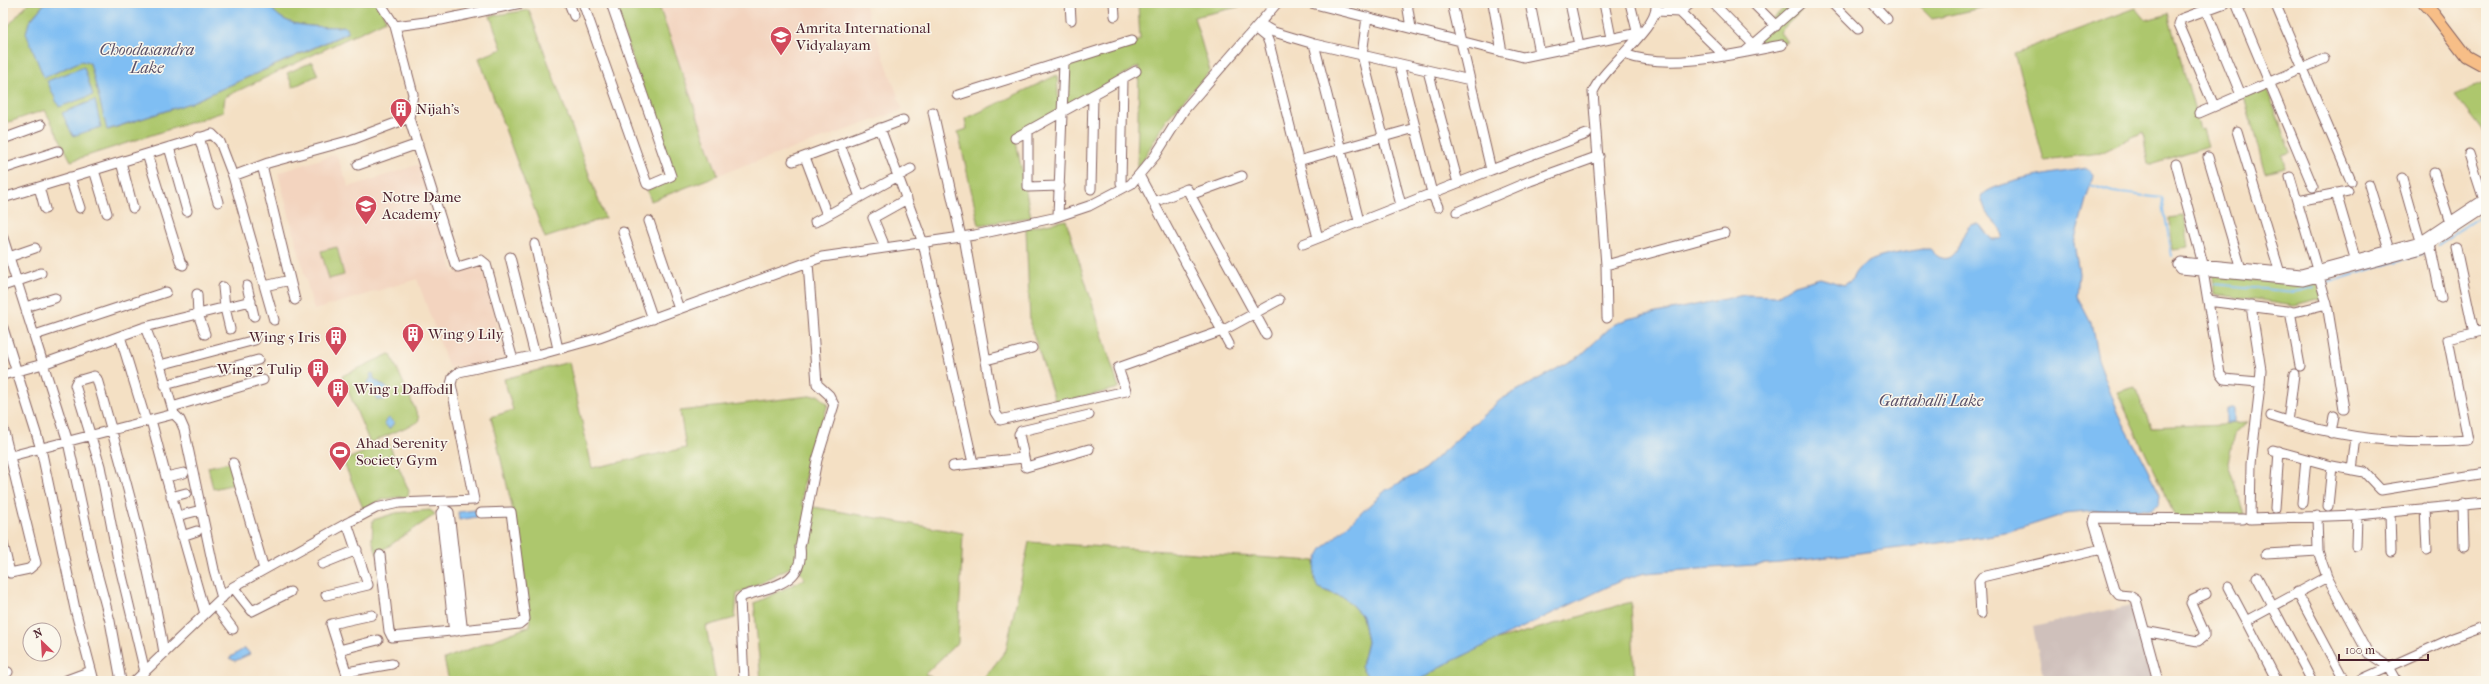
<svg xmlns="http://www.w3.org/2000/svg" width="2489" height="684" font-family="'IM FELL French Canon',serif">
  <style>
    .built { fill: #f3d4bf }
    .industrial { fill: #cfc0bb }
    .green { fill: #adc76d; stroke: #7c734c; fill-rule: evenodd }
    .water { fill: #7fbef3; stroke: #646e8f }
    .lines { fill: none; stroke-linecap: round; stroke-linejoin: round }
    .stream { stroke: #7fbef3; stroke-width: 2 }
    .minor-casing { stroke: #866361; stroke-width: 11 }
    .major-casing { stroke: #866361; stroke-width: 13 }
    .minor { stroke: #fff; stroke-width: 9 }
    .major { stroke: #f7be87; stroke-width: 11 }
    .labels { text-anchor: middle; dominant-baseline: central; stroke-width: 3; stroke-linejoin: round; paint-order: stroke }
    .poi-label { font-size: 15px; fill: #4a1f2b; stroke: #fbf7ec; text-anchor: start }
    .water-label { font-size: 16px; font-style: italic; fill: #5a4f67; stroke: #fbf7ec }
  </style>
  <rect width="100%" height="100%" fill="#fbf7ec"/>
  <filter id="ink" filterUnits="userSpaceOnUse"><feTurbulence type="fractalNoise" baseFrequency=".025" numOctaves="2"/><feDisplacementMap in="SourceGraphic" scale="8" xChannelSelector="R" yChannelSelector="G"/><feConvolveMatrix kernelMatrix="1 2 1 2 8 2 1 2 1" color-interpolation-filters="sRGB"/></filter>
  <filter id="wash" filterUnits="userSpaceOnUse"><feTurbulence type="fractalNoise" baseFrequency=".012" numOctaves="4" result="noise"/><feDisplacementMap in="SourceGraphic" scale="16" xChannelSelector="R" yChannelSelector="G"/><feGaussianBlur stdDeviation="0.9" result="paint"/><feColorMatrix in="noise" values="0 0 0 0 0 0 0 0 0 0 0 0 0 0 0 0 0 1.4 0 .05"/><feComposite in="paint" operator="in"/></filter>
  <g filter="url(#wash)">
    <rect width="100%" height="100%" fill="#f4e0c4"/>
    <path class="built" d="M658 3H864L903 110 718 175Z
      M336 154 349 187 423 163 454 273 482 266 506 358 465 368 460 365 449 368 417 279 314 310 278 173Z"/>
    <path class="industrial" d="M2131 605 2154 681H2044L2033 627Z"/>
    <path class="green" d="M28 3H45L31 19 44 78 81 61 90 63 108 130 190 103 348 33V30L342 26 338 27C315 26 280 29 269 3H307L311 6 315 3H378L386 20 225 97 223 112 71 161 45 110 3 124V32Z
      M613 3H658L718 175 651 201 647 190 674 179Z
      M1138 3H1256L1194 17 1210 71 1166 120 1137 170 1139 66 1066 107 1069 64 1140 40Z
      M1789 3H1809L1780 32 1787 42 1758 48 1752 39Z
      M1916 3H2003L1932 19Z
      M2136 8 2146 20 2168 14 2200 130 2203 129 2208 146 2148 165 2143 132 2100 153 2044 160 2014 53Z
      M529 10 605 218 545 238 479 58 502 49 490 16Z
      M312 62 318 75 293 87 287 73Z
      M1057 75 1059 112 1015 136 1031 217 979 225 958 132 967 129 965 119Z
      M2481 84 2486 85V135L2455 95Z
      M2266 87 2291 152 2282 155 2285 168 2265 173 2244 96Z
      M2184 216 2189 247 2173 249 2169 218Z
      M1066 220 1119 388 1056 404 1030 324 1026 228Z
      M337 247 344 275 329 279 321 251Z
      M2213 275 2296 285 2317 279 2322 299 2294 306 2214 294Z
      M389 354 391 355 419 418 418 422 372 442 369 441 342 376ZM371 378 390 390 384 400 365 386Z
      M569 362 592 468 686 448 680 411 818 395 828 404 803 484 802 505 963 533 958 642 925 674 939 681H761L754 603 805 579 795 565 737 594 735 618 706 626 716 681H449L444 659 530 626 521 545 491 417 513 410 504 379Z
      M2135 387 2151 427 2247 423 2234 434 2228 463 2244 514 2178 523 2117 392Z
      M388 442 409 491 408 496 385 499 363 508 343 461Z
      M230 462 235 484 213 489 208 467Z
      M430 510 435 514 433 516 377 554 372 540 373 520 396 513Z
      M1029 542 1315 561 1314 580 1325 591 1345 598 1362 616 1367 642 1361 666 1370 681H982L1006 650Z
      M1631 602 1635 681H1419L1442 666 1494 641Z"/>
    <path class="water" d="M45 3H269C280 29 315 26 338 27L344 26 349 32 190 103 107 130 90 63 81 61 44 78 26 33 29 22Z
      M84 67 93 95 59 107 47 81Z
      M95 100 101 127 73 136 62 113Z
      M2087 168 2092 172 2093 175 2074 243 2079 273 2077 296 2091 323 2098 359 2120 417 2160 494 2159 505 2148 510 2117 509 2065 514 2010 532 1963 540 1780 563 1645 573 1622 580 1442 666 1419 681H1370L1361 666 1367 642 1362 616 1345 598 1318 588C1311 575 1314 562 1322 549L1386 490 1422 471 1500 400 1580 356 1613 325 1627 319 1744 295 1777 296 1795 285 1820 278 1844 285 1852 280C1859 255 1900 254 1922 249H1930C1933 251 1935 255 1939 257 1964 268 1958 216 1980 225L1991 239H2000L2002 237 2000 228 1987 214 1981 198C1984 182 2070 171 2087 168Z
      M373 373 374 379 390 390 384 400H377L375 392 365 386 371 378 370 374Z
      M2226 408H2234V423H2226Z
      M389 418 394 423 389 429 384 423Z
      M476 510 477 517 459 520 458 512Z
      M245 648 250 654 235 661 229 658Z"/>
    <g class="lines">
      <path class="stream" d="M2088 186 2090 185 2113 192 2162 198 2172 256
        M2437 245 2486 212
        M2326 283 2424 253
        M2214 284 2294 292 2314 287"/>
    </g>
  </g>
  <g filter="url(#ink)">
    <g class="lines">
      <g class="minor-casing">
        <path id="minor" d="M380 3 395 26 413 94 409 118 455 264 458 267 481 260 486 264 513 360
          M569 3 574 16
          M583 3 647 184 650 185 671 176 611 3
          M1070 3 1071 20
          M1114 3 1115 16
          M1311 3 1523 57 1634 34 1637 31 1630 3
          M1407 3 1411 28
          M1452 3 1491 170 1587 134
          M1493 3 1502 52
          M1530 3 1540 53
          M1570 3 1579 45
          M1604 3 1611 38
          M1691 3 1680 12 1724 55
          M1713 3 1754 45
          M1753 3 1776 26
          M1832 3 1858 29
          M1872 3 1887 19
          M2236 3 2313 187
          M2275 3 2351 181
          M2206 10 2241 95
          M1656 11 1680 12
          M1367 17 1362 55 1401 205
          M1260 24 1274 32 1314 44 1470 80
          M395 26 441 20 521 3
          M1256 29 1267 38 1269 43 1318 238
          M1314 44 1359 221
          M1745 52 1801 3
          M1624 54C1670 71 1734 54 1782 45
          M1399 64 1432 193 1438 207
          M1428 71 1458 183
          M958 95 1132 40
          M2214 106 2179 24 2181 19 2225 3
          M933 112 961 237
          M2199 113 2324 59
          M880 128 923 243 973 463
          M2237 131 2280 273
          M1028 132V187L1060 186
          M199 137 218 202
          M1015 138 1136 71
          M3 139 41 125
          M840 144 860 197
          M169 147 187 211
          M147 154 181 264 183 265
          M2469 154 2484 200
          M805 157 827 215
          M2208 157 2241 269
          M793 161 903 120
          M1298 161 1415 128
          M121 162 133 208
          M2176 164 2203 264
          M262 165 295 300
          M358 165 418 144
          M3 169 58 151
          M94 170 107 213
          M2434 173 2450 223
          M1139 175 1229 344
          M233 176 268 163 351 140 409 118
          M70 177 80 208
          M2290 177 2327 304 2344 409
          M2402 178 2422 248
          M1121 183 1123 79
          M2369 185 2389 250
          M39 187 45 209
          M1091 189 1093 96
          M2336 193 2355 258
          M1190 195 1242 176
          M3 198 212 134 220 142 233 176 274 320
          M2486 198 2420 242 2301 274 2181 262 2178 265 2181 269 2303 281 2422 249 2486 207
          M2298 201 2348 191
          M1154 202 1187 189 1266 334
          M1457 212 1530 181 1599 156
          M1058 216 1064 63
          M649 221 679 309
          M815 222 911 169
          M623 232 653 319
          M964 237 995 412 1000 420 1126 391 1118 368 1222 331 1279 300
          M3 238 68 442 94 562 110 621 121 681
          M883 242 873 218 907 199
          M535 244 558 349
          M1303 244 1491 170
          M2430 244 2441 298
          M2456 248 2474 333
          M9 257 35 248
          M510 257 535 355
          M1606 265 1724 233
          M2203 271 2220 374 2224 379 2258 382 2260 385 2251 464 2250 519 2357 515 2486 503
          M3 286 41 273
          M247 286 254 316
          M265 286 290 280
          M223 287 225 308 230 329
          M197 294 198 314 205 334
          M2208 301 2294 312 2327 304
          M2251 306 2261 370 2260 383
          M25 307 55 298
          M2290 311 2300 366
          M1607 318 1606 265 1593 92C1602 68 1660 27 1656 3
          M145 327 160 365 174 414 180 420 184 429 214 570 222 598
          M3 328 41 449 75 609 94 681
          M35 335 166 292
          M120 336 146 421
          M986 360 1032 348
          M160 365 255 340
          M3 375 43 364 145 327 251 301
          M165 385 258 360
          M172 407 263 380
          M1089 415 1021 431 1019 434 1026 467 1089 449
          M2271 416C2335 437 2401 446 2468 440L2448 339 2486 330
          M151 420 166 477 184 473
          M2288 422 2294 374
          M3 428 36 563 29 569 10 573 3 543
          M2331 433 2334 416
          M2273 450 2332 466 2364 472 2381 490 2486 473
          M3 458 174 414
          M233 463 264 569
          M953 466 1023 458
          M2352 470 2356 437
          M166 477 205 614
          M171 497 186 493
          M443 502 444 509 441 513 453 625 457 631 462 625 449 512 444 509
          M2302 503 2306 459
          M2463 504 2464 547
          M2328 506 2332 466
          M2275 508 2279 451
          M2425 508 2427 550
          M2390 512 2391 552
          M177 516 201 510
          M182 536 197 531
          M2356 546 2357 515
          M2318 551 2327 577 2368 653 2389 667 2397 681
          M2266 554 2318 551 2317 516
          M380 555 389 631 392 637 519 624 525 619 511 512 481 513
          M322 564 357 550
          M2257 577 2312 681
          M233 587 252 611 290 592
          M2228 587 2246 621
          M2297 592 2344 680
          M326 595 368 585 347 523
          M215 605 233 629
          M1981 614 1979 581 1982 577 2102 549
          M2144 631 2198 641 2204 636V632L2191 603 2193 600 2206 594
          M339 650 378 640
          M145 672 117 555 100 466 75 385 77 381 94 376 97 379C123 469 149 561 164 653
          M347 672 392 664
          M3 673 8 672
          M64 681 91 671
          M135 681 233 587 351 521 376 508 399 503 474 500 451 384 453 377 459 372 541 354 599 338 822 257 975 235 1053 218 1089 206 1131 184 1155 156 1184 110 1277 3
          M349 681 331 624 372 615
          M744 681 740 599 743 596C770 587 805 584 800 547L817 460 834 405 829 395 817 384 808 263
          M2158 681 2136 600 2130 596 2119 595 2114 589 2094 522 2095 518 2243 519
          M2277 681 2246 621 2327 577
          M2358 681 2453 638 2486 626"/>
      </g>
      <g class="major-casing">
        <path id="major" d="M2424 3 2434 14 2466 56 2486 67"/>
      </g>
      <use href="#minor" class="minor"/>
      <use href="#major" class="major"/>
    </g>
  </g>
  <defs>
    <g id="school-pin" transform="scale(1.15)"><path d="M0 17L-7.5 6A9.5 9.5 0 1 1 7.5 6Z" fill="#d1495b" stroke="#fbf7ec"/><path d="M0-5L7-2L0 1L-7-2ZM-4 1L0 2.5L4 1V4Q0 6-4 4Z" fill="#fff"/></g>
    <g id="building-pin" transform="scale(1.15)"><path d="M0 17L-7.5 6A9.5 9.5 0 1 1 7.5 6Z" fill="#d1495b" stroke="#fbf7ec"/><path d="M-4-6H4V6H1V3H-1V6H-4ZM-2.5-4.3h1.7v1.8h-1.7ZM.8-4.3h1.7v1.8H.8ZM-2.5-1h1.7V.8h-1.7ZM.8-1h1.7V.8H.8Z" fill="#fff"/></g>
    <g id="stadium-pin" transform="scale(1.15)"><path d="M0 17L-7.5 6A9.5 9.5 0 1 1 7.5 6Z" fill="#d1495b" stroke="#fbf7ec"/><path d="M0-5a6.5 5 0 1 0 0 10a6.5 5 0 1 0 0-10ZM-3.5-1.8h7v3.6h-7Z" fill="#fff"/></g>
  </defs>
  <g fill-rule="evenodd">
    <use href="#school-pin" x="781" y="37"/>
    <use href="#building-pin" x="401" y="109"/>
    <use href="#school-pin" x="366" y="206"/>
    <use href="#building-pin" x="413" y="334"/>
    <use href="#building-pin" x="336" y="337"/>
    <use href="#building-pin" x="318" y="369"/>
    <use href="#building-pin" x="338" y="389"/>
    <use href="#stadium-pin" x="340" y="452"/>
  </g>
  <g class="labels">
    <g class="poi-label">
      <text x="796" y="28">Amrita International<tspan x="796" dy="17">Vidyalayam</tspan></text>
      <text x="416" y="109">Nijah's</text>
      <text x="382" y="197">Notre Dame<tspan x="382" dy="17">Academy</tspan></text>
      <text x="428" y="334">Wing 9 Lily</text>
      <text x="320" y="337" text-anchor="end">Wing 5 Iris</text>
      <text x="302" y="369" text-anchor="end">Wing 2 Tulip</text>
      <text x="354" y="389">Wing 1 Daffodil</text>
      <text x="356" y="443">Ahad Serenity<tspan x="356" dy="17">Society Gym</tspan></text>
    </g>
    <g class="water-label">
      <text x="147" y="49">Choodasandra<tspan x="147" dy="18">Lake</tspan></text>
      <text x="1931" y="400">Gattahalli Lake</text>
    </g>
  </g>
  <rect width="2489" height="684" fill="none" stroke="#fbf7ec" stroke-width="16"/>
  <g transform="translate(42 642) rotate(335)"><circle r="19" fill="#fbf7ec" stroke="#b4a19f"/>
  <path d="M0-3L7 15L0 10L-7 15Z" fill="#d1495b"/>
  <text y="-6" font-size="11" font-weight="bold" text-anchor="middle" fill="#4a1f2b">N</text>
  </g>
  <path d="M2339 654v6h89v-6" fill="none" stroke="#4a1f2b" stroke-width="2"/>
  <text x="2345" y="654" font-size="12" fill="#4a1f2b" stroke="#fbf7ec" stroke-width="3" paint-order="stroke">100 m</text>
</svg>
